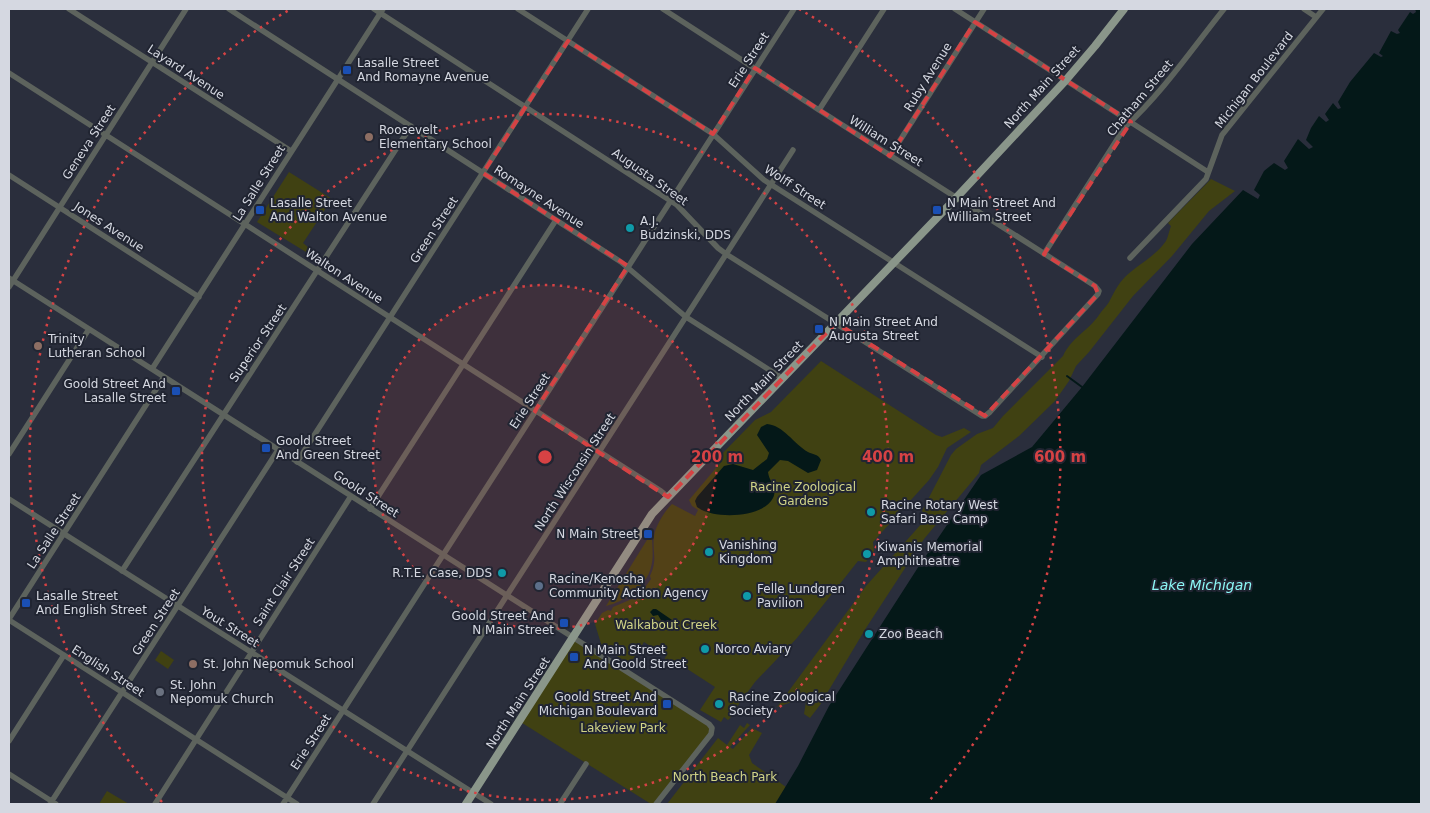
<svg xmlns="http://www.w3.org/2000/svg" width="1430" height="813" font-family="'DejaVu Sans',sans-serif">
  <style>
    .green { fill: #404112 }
    .water { fill: #041818 }
    .lines { fill: none; stroke-linecap: round; stroke-linejoin: round }
    .stream { stroke: #041818; stroke-width: 2 }
    .minor { stroke: #5d635d; stroke-width: 5.5 }
    .major { stroke: #8a968a; stroke-width: 8 }
    .marked { fill: none; stroke: #d64244; stroke-width: 4; stroke-dasharray: 10 6; stroke-linejoin: round }
    .ring { fill: none; stroke: #d64244; stroke-width: 2.5; stroke-dasharray: 2.5 5 }
    .transit-dot { fill: #1a4fb4; stroke: #212532; stroke-width: 2 }
    .education-dot { fill: #8d6e63; stroke: #212532; stroke-width: 2 }
    .culture-dot { fill: #0f9aa8; stroke: #212532; stroke-width: 2 }
    .service-dot { fill: #5c6f8a; stroke: #212532; stroke-width: 2 }
    .worship-dot { fill: #6b7280; stroke: #212532; stroke-width: 2 }
    .labels { text-anchor: middle; dominant-baseline: central; stroke-width: 4; stroke-linejoin: round; paint-order: stroke }
    .street-label { font-size: 12px; fill: #d5d8e1; stroke: #212532 }
    .poi-label { font-size: 12px; fill: #d5d8e1; stroke: #212532; text-anchor: start }
    .park-label { font-size: 12px; fill: #d1d487; stroke: #212532 }
    .water-label { font-size: 14px; font-style: italic; fill: #8cf7f6; stroke: #212532 }
    .centre { fill: #d64244; stroke: #212532; stroke-width: 2.5 }
    .ring-label { font-size: 15px; text-anchor: middle; font-weight: bold; fill: #d64244; stroke: #212532; stroke-width: 4; stroke-linejoin: round; paint-order: stroke }
  </style>
  <rect width="100%" height="100%" fill="#2a2e3c"/>
  <path class="green" d="M289 172 332 199 303 243 309 248 306 252 257 222Z
    M1211 179 1235 191 1209 211 1172 256 1133 296 1089 352 1076 366 1069 381 1055 401 1019 436 981 465 979 473 924 539 866 628 820 705 810 718 804 714 806 702 799 697 789 703 777 707 866 586 923 522 928 518 922 511 951 455 956 449 977 434 993 428 1003 416 1063 356C1071 338 1088 331 1099 315 1102 310 1108 305 1110 300 1115 291 1118 284 1125 277 1137 265 1156 256 1166 241 1168 237 1169 231 1171 226L1168 223Z
    M821 361 936 435 942 437 964 428 971 432 947 448 938 467 929 480 873 542 874 551 866 562 858 561 797 638 755 682 736 708 738 710 728 720 724 717 721 722 700 710 715 687 675 661 670 667 663 662 666 656 644 642 630 664 602 647 595 624 602 613 608 610 611 611 613 607 632 599 636 600 651 579 650 576C658 559 652 553 654 536 656 525 664 512 672 504L695 516 698 510 692 506 689 500 721 462 716 463 718 458 755 420 771 412Z
    M650 535 652 536C652 546 654 557 651 567 647 586 624 602 606 606Z
    M573 637 707 723 712 730 656 804H651L519 721Z
    M161 651 174 660 168 669 155 660Z
    M747 723 750 725 730 747 733 749 752 728 762 733 749 755 752 763 786 787 775 804H667L718 738 727 745 740 725 744 728Z
    M107 791 129 804H99Z"/>
  <path class="water" d="M1415 9H1421V804H775L798 766 829 706 917 569 981 475 1032 447 1082 387 1192 244 1243 190 1258 199 1260 195 1254 190 1264 171 1274 163 1285 170 1288 168 1284 161 1298 139 1309 149 1313 147 1306 140 1311 128 1319 116 1326 122 1329 120 1325 114 1333 103 1338 109 1341 108 1338 102 1350 82 1374 53 1381 57 1383 56 1379 53 1391 31 1397 34 1400 33 1398 30 1410 12 1413 14 1416 12Z
    M767 424C783 425 794 444 808 452 812 454 816 454 819 457L821 460 817 470 808 473 788 461 780 460 768 472C769 482 778 487 773 498 763 518 714 520 697 507L695 501 697 497 724 466 733 464 753 470 767 459 769 453 757 435 761 427Z
    M653 609H656L675 622V626L671 630 665 627 658 615 653 616 650 612Z"/>
  <g class="lines">
    <path class="stream" d="M1067 376 1082 387"/>
    <path class="minor" d="M69 9 291 151
      M229 9 621 262 686 317 782 378
      M374 9 677 205 718 248 726 254 982 416H985L990 412 1098 294 1099 291 1095 286 819 110 663 9
      M518 9 713 134 764 180 1042 357
      M955 9 1208 172
      M1304 9 1316 17
      M9 73 661 491 668 497
      M819 110 884 9
      M890 156 984 9
      M9 175 199 297
      M1044 254 1125 127C1163 92 1192 49 1224 9
      M1130 258 1206 179 1222 135 1323 9
      M9 278 709 724 712 728 711 734 656 804
      M9 287 186 9
      M152 369 383 9
      M9 454 89 329
      M297 462 588 9
      M9 499 491 804
      M370 509 556 220
      M122 571 411 126
      M9 619 164 377
      M9 620 297 804
      M9 741 64 655
      M9 774 56 804
      M50 804 278 450
      M155 804 351 496
      M283 804 794 9
      M373 804 793 150
      M560 804 586 764"/>
    <path class="major" d="M466 804 652 514 956 198 1066 80 1095 46 1124 9"/>
  </g>
  <path class="marked" d="M975 22 1131 122 1044 254 1095 286 1098 294 985 416 836 323 668 497 535 411 628 266 483 173 568 41 713 134 755 68 890 156Z"/>
  <circle cx="545" cy="457" r="172" fill="#d64244" fill-opacity=".12"/>
  <g class="ring">
    <circle cx="545" cy="457" r="172"/>
    <circle cx="545" cy="457" r="343"/>
    <path d="M162 802A515 515 0 0 1 291 9M799 9A515 515 0 0 1 928 802"/>
  </g>
  <g class="transit-dot">
    <rect x="342" y="65" width="10" height="10" rx="2.5"/>
    <rect x="255" y="205" width="10" height="10" rx="2.5"/>
    <rect x="932" y="205" width="10" height="10" rx="2.5"/>
    <rect x="814" y="324" width="10" height="10" rx="2.5"/>
    <rect x="171" y="386" width="10" height="10" rx="2.5"/>
    <rect x="261" y="443" width="10" height="10" rx="2.5"/>
    <rect x="643" y="529" width="10" height="10" rx="2.5"/>
    <rect x="21" y="598" width="10" height="10" rx="2.5"/>
    <rect x="559" y="618" width="10" height="10" rx="2.5"/>
    <rect x="569" y="652" width="10" height="10" rx="2.5"/>
    <rect x="662" y="699" width="10" height="10" rx="2.5"/>
  </g>
  <g class="education-dot">
    <circle cx="369" cy="137" r="5"/>
    <circle cx="38" cy="346" r="5"/>
    <circle cx="193" cy="664" r="5"/>
  </g>
  <g class="culture-dot">
    <circle cx="630" cy="228" r="5"/>
    <circle cx="871" cy="512" r="5"/>
    <circle cx="709" cy="552" r="5"/>
    <circle cx="867" cy="554" r="5"/>
    <circle cx="502" cy="573" r="5"/>
    <circle cx="747" cy="596" r="5"/>
    <circle cx="869" cy="634" r="5"/>
    <circle cx="705" cy="649" r="5"/>
    <circle cx="719" cy="704" r="5"/>
  </g>
  <circle class="service-dot" cx="539" cy="586" r="5"/>
  <circle class="worship-dot" cx="160" cy="692" r="5"/>
  <g class="labels">
    <g class="street-label">
      <text transform="translate(749 60) rotate(-57)">Erie Street</text>
      <text transform="translate(186 72) rotate(33)">Layard Avenue</text>
      <text transform="translate(928 77) rotate(-58)">Ruby Avenue</text>
      <text transform="translate(1254 80) rotate(-52)">Michigan Boulevard</text>
      <text transform="translate(1042 87) rotate(-48)">North Main Street</text>
      <text transform="translate(1140 98) rotate(-50)">Chatham Street</text>
      <text transform="translate(886 141) rotate(32)">William Street</text>
      <text transform="translate(89 142) rotate(-57)">Geneva Street</text>
      <text transform="translate(650 177) rotate(35)">Augusta Street</text>
      <text transform="translate(259 183) rotate(-58)">La Salle Street</text>
      <text transform="translate(795 187) rotate(33)">Wolff Street</text>
      <text transform="translate(539 197) rotate(33)">Romayne Avenue</text>
      <text transform="translate(109 227) rotate(33)">Jones Avenue</text>
      <text transform="translate(434 230) rotate(-57)">Green Street</text>
      <text transform="translate(344 276) rotate(33)">Walton Avenue</text>
      <text transform="translate(258 343) rotate(-56)">Superior Street</text>
      <text transform="translate(764 381) rotate(-46)">North Main Street</text>
      <text transform="translate(530 401) rotate(-57)">Erie Street</text>
      <text transform="translate(575 472) rotate(-57)">North Wisconsin Street</text>
      <text transform="translate(366 494) rotate(33)">Goold Street</text>
      <text transform="translate(54 531) rotate(-57)">La Salle Street</text>
      <text transform="translate(284 582) rotate(-57)">Saint Clair Street</text>
      <text transform="translate(156 622) rotate(-57)">Green Street</text>
      <text transform="translate(230 627) rotate(32)">Yout Street</text>
      <text transform="translate(108 671) rotate(33)">English Street</text>
      <text transform="translate(518 703) rotate(-57)">North Main Street</text>
      <text transform="translate(311 742) rotate(-57)">Erie Street</text>
    </g>
    <g class="poi-label">
      <text x="357" y="63">Lasalle Street<tspan x="357" dy="14">And Romayne Avenue</tspan></text>
      <text x="379" y="130">Roosevelt<tspan x="379" dy="14">Elementary School</tspan></text>
      <text x="270" y="203">Lasalle Street<tspan x="270" dy="14">And Walton Avenue</tspan></text>
      <text x="947" y="203">N Main Street And<tspan x="947" dy="14">William Street</tspan></text>
      <text x="640" y="221">A.J.<tspan x="640" dy="14">Budzinski, DDS</tspan></text>
      <text x="829" y="322">N Main Street And<tspan x="829" dy="14">Augusta Street</tspan></text>
      <text x="48" y="339">Trinity<tspan x="48" dy="14">Lutheran School</tspan></text>
      <text x="166" y="384" text-anchor="end">Goold Street And<tspan x="166" dy="14">Lasalle Street</tspan></text>
      <text x="276" y="441">Goold Street<tspan x="276" dy="14">And Green Street</tspan></text>
      <text x="881" y="505">Racine Rotary West<tspan x="881" dy="14">Safari Base Camp</tspan></text>
      <text x="638" y="534" text-anchor="end">N Main Street</text>
      <text x="719" y="545">Vanishing<tspan x="719" dy="14">Kingdom</tspan></text>
      <text x="877" y="547">Kiwanis Memorial<tspan x="877" dy="14">Amphitheatre</tspan></text>
      <text x="492" y="573" text-anchor="end">R.T.E. Case, DDS</text>
      <text x="549" y="579">Racine/Kenosha<tspan x="549" dy="14">Community Action Agency</tspan></text>
      <text x="757" y="589">Felle Lundgren<tspan x="757" dy="14">Pavilion</tspan></text>
      <text x="36" y="596">Lasalle Street<tspan x="36" dy="14">And English Street</tspan></text>
      <text x="554" y="616" text-anchor="end">Goold Street And<tspan x="554" dy="14">N Main Street</tspan></text>
      <text x="879" y="634">Zoo Beach</text>
      <text x="715" y="649">Norco Aviary</text>
      <text x="584" y="650">N Main Street<tspan x="584" dy="14">And Goold Street</tspan></text>
      <text x="203" y="664">St. John Nepomuk School</text>
      <text x="170" y="685">St. John<tspan x="170" dy="14">Nepomuk Church</tspan></text>
      <text x="657" y="697" text-anchor="end">Goold Street And<tspan x="657" dy="14">Michigan Boulevard</tspan></text>
      <text x="729" y="697">Racine Zoological<tspan x="729" dy="14">Society</tspan></text>
    </g>
    <g class="park-label">
      <text x="803" y="487">Racine Zoological<tspan x="803" dy="14">Gardens</tspan></text>
      <text x="666" y="625">Walkabout Creek</text>
      <text x="623" y="728">Lakeview Park</text>
      <text x="725" y="777">North Beach Park</text>
    </g>
    <g class="water-label">
      <text x="1202" y="585">Lake Michigan</text>
    </g>
  </g>
  <circle cx="545" cy="457" r="8" class="centre"/>
  <g class="ring-label">
    <text x="717" y="462">200 m</text>
    <text x="888" y="462">400 m</text>
    <text x="1060" y="462">600 m</text>
  </g>
  <rect width="1430" height="813" fill="none" stroke="#d5d8e1" stroke-width="20"/>
</svg>
